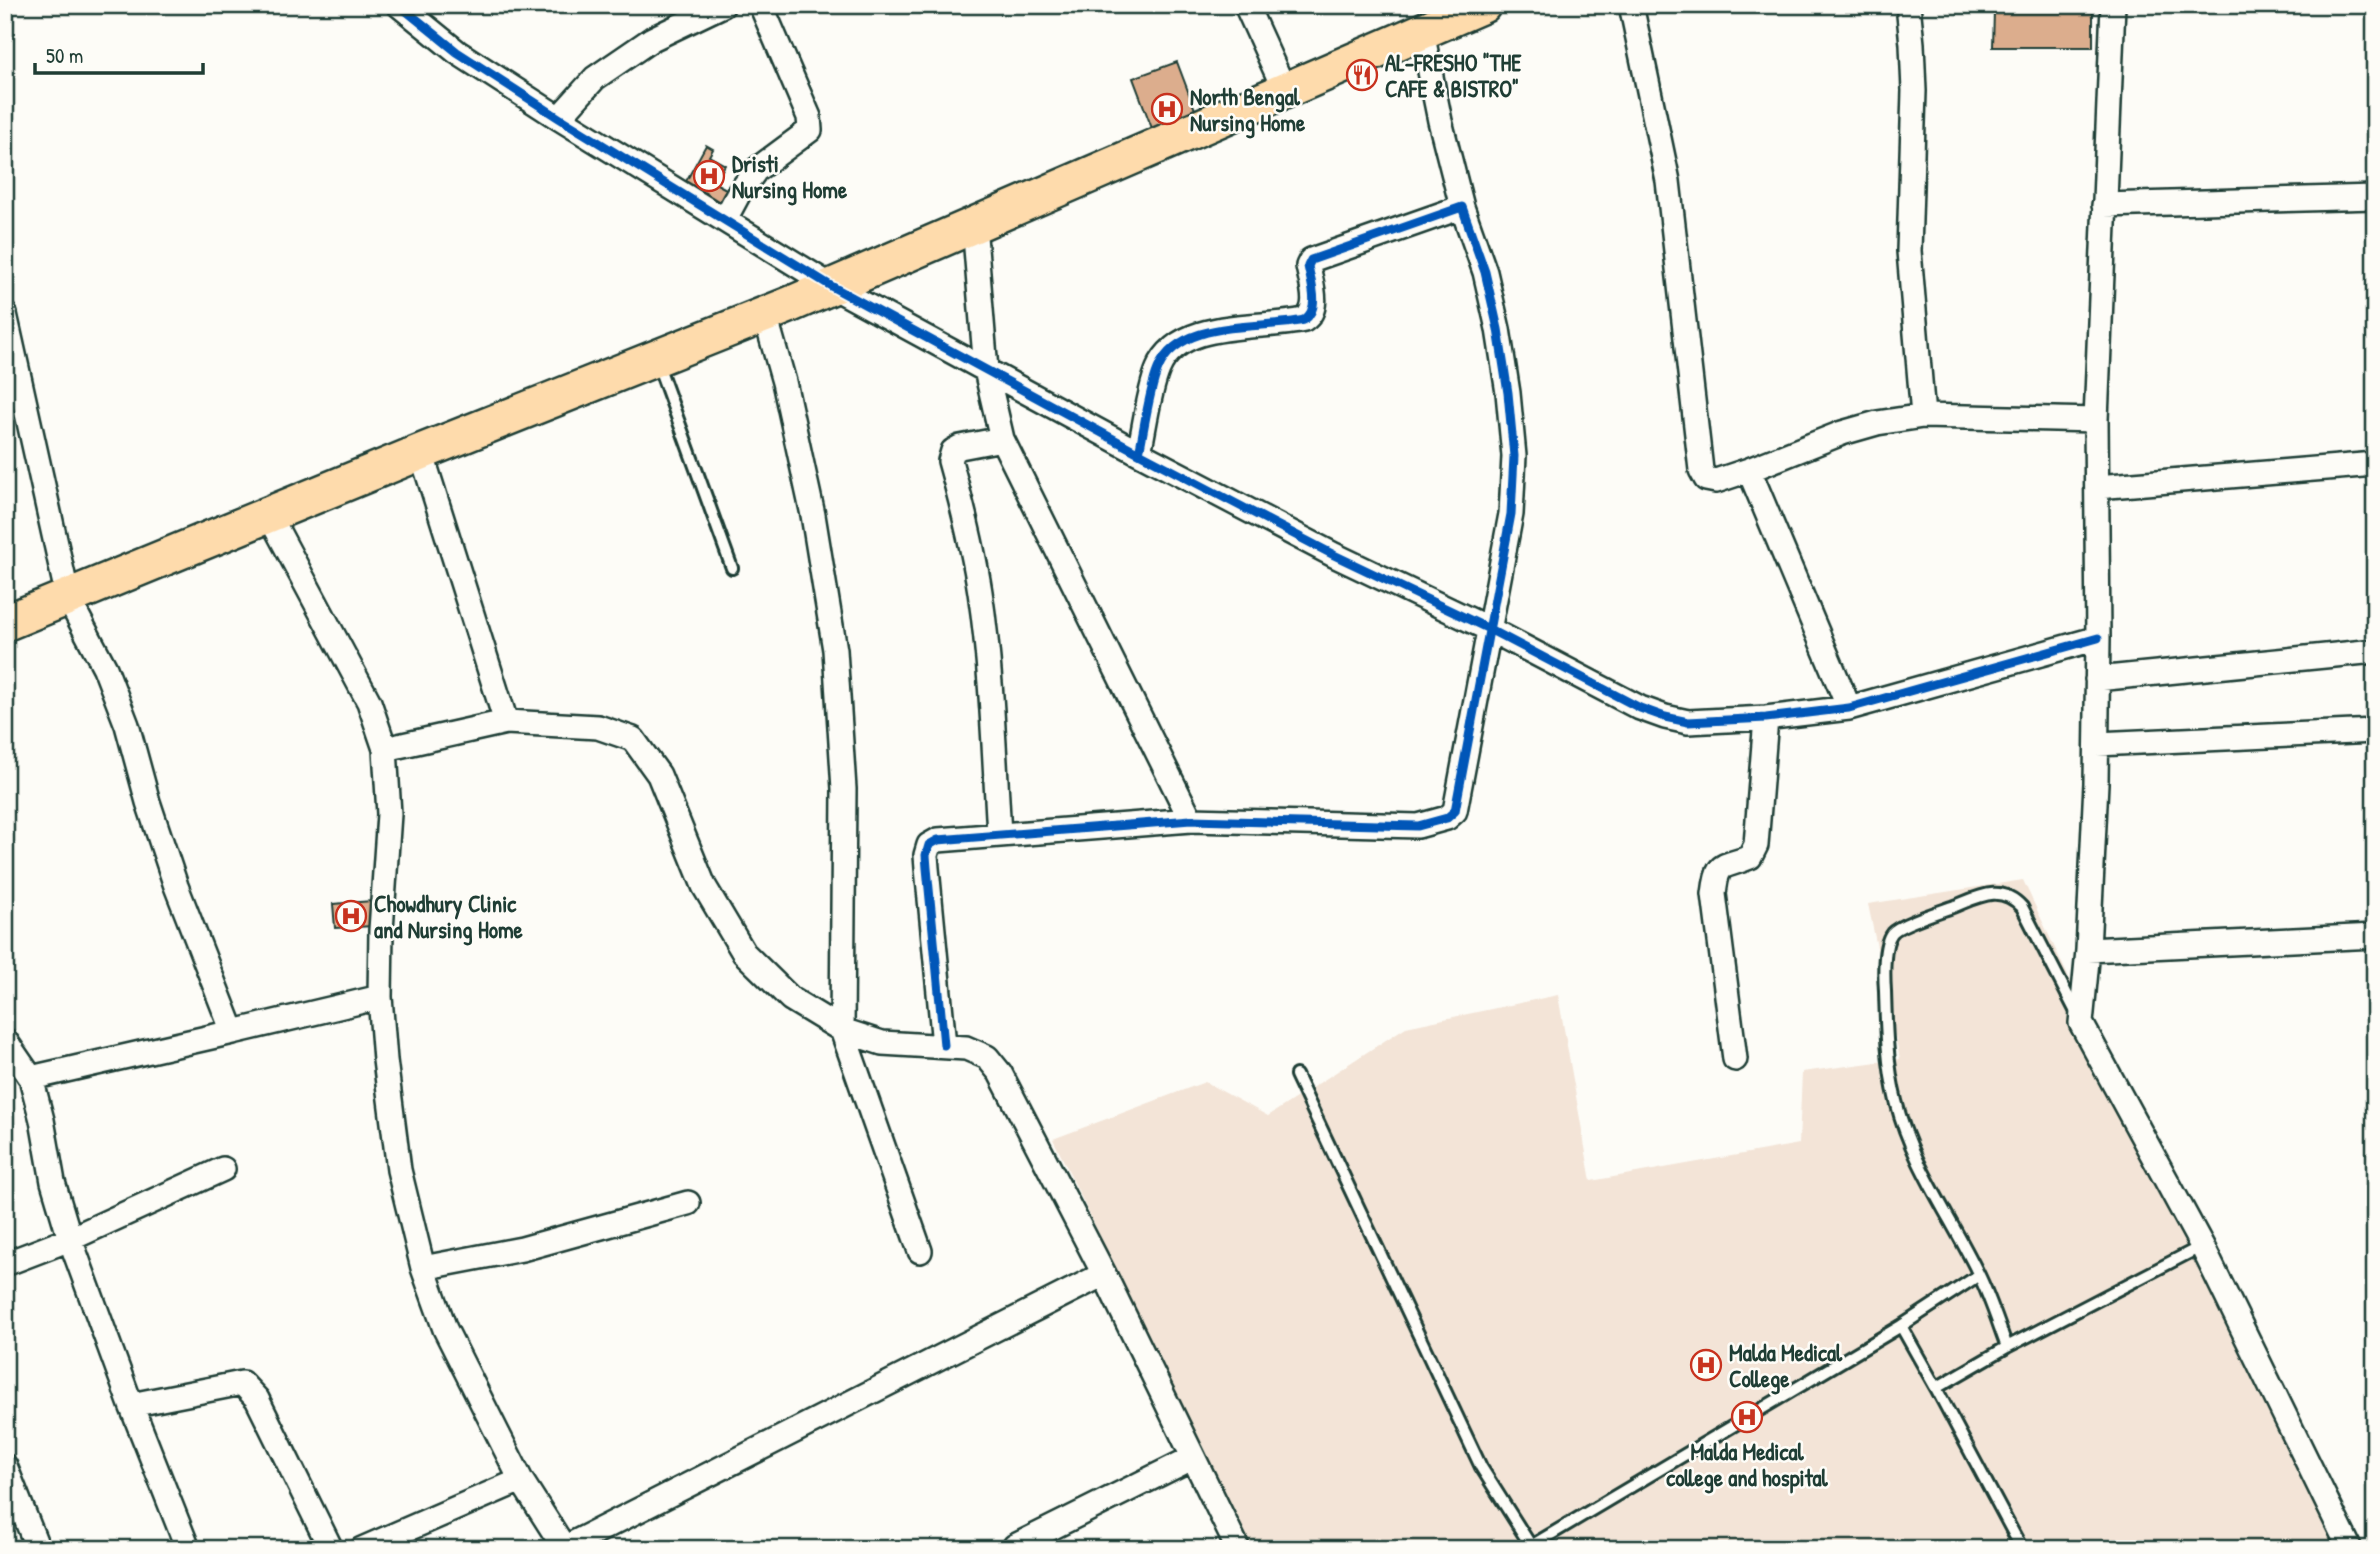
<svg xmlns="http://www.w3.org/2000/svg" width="2380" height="1554" font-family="'Patrick Hand',sans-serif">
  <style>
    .built { fill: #f3e4d7 }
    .building { fill: #dcad8d; stroke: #1f3d34; stroke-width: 2 }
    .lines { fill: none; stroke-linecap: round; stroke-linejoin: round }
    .service-casing { stroke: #1f3d34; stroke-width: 16 }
    .minor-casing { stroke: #1f3d34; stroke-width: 28 }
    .primary-casing { stroke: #1f3d34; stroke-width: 40 }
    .service { stroke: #fdfcf7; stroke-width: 10 }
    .minor { stroke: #fdfcf7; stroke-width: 23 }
    .primary { stroke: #fedbac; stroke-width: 35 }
    .cycleway-casing { stroke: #fdfcf7; stroke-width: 13 }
    .cycleway { stroke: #0057b8; stroke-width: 9 }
    .labels { text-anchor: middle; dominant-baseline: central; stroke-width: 5; stroke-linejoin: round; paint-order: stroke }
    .poi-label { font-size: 23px; font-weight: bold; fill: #1f3d34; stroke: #fdfcf7; text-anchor: start }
  </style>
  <rect width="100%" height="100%" fill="#fdfcf7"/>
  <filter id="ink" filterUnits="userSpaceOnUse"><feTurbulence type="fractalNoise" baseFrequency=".0143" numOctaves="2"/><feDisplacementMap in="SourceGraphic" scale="14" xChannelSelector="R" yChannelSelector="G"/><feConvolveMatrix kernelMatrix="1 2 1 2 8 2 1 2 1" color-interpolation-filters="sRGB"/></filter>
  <g filter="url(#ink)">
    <path class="built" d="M2023 880 2337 1549H1252L1053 1139 1205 1082 1268 1116 1406 1027 1558 995 1591 1181 1799 1144 1802 1072 1900 1059 1868 904Z"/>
    <path class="building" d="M1994 11 2093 12V47H1993Z
      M1177 62 1197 115 1153 131 1133 78Z
      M706 145 713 149 709 156 725 165 715 183 728 190 719 205 684 185Z
      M372 901 374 926 335 928 333 904Z"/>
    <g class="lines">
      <g class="service-casing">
        <path id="service" d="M657 362 732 568
          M1296 1075 1481 1467 1531 1546
          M1901 1326 1936 1388
          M2007 1347C1998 1323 1990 1297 1978 1273 1951 1217 1911 1163 1896 1101 1887 1065 1886 1028 1885 991 1884 977 1883 944 1892 933 1899 924 1942 911 1955 906 1980 896 2001 884 2022 907L2077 1014
          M1526 1549 1901 1326 1979 1275
          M2022 1549 1936 1388 2007 1347 2202 1246"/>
      </g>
      <g class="minor-casing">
        <path id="minor" d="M399 5 457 52 559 118 831 286 1139 453 1334 555 1489 629 1640 708 1665 717 1688 722 1766 718 1849 708 2098 638
          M1246 5 1285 91
          M1631 5 1668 181 1701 470 1706 479 1716 481 1749 470
          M1908 5 1912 44 1914 91 1909 251 1923 416
          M2113 5 2096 420 2098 638 2096 783 2088 950 2081 1023 2202 1246 2350 1549
          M1422 32 1440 121 1462 207
          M559 118 595 78 652 39 723 5
          M2104 205 2375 197
          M725 219 739 193 756 170 810 130 809 117 761 5
          M974 224 986 370 1002 439 1191 820
          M5 314 68 598 105 668 127 725 148 802 176 886 233 1032 31 1078
          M765 315 784 382 813 515 835 650 844 789 842 1030 920 1251
          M421 452 506 722 598 727 633 739 659 775 704 886 744 953 791 999 842 1030 882 1043 966 1048 987 1057 1000 1073 1104 1274 1238 1549
          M2097 487 2375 464
          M269 515 369 702 385 749 389 814 381 930 380 997 385 1060 399 1170 423 1268 445 1329 521 1480 565 1549
          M2097 679 2375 651
          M1849 708 1749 470 1842 433 1877 423 1923 416 2096 420
          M2097 744 2375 731
          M385 749 506 722
          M999 834C994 753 992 672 980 592 973 547 962 504 950 461L953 451 960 447 1002 439
          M2088 950 2375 936
          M233 1032 380 997
          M5 1040 31 1078 42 1120 53 1182 70 1239 131 1405 188 1549
          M944 1045 927 868 926 855 929 845 938 840 1191 820 1418 826 1447 818 1455 811 1511 514 1514 456 1508 393 1498 329 1485 272 1462 207 1311 260 1308 266C1311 283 1321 309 1304 320 1259 330 1179 318 1158 369 1149 390 1144 430 1139 453
          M1735 1059 1714 894C1718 859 1722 869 1750 857L1756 845 1766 718
          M5 1264 70 1239 223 1169
          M423 1268 522 1249 688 1203
          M131 1405 242 1383 257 1399 331 1549
          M5 1466 38 1549
          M1015 1546 1192 1458
          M564 1548 1104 1274
          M362 1549 521 1480"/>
      </g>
      <g class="primary-casing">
        <path id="primary" d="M5 623 421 452 789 305 1483 5"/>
      </g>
      <use href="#service" class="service"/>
      <use href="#minor" class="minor"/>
      <use href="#primary" class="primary"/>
      <g class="cycleway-casing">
        <path id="cycleway" d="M399 5 457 52 559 118 831 286 1139 453 1334 555 1489 629 1640 708 1665 717 1688 722 1766 718 1849 708 2098 638
          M944 1045 927 868 926 855 929 845 938 840 1191 820 1418 826 1447 818 1455 811 1511 514 1514 456 1508 393 1498 329 1485 272 1462 207 1311 260 1308 266C1311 283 1321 309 1304 320 1259 330 1179 318 1158 369 1149 390 1144 430 1139 453"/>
      </g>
      <use href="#cycleway" class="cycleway"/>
    </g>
  </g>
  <defs>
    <g id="restaurant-ring" transform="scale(1.575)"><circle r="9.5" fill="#fdfcf7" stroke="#c8321e" stroke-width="1.5"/><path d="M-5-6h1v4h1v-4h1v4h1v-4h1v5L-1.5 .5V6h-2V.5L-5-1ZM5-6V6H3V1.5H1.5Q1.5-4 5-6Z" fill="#c8321e"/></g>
    <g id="hospital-ring" transform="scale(1.575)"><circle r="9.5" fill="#fdfcf7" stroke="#c8321e" stroke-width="1.5"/><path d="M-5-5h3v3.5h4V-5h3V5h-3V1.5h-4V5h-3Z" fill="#c8321e"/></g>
  </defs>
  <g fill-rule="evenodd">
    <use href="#restaurant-ring" x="1362" y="75"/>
    <use href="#hospital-ring" x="1167" y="109"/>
    <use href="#hospital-ring" x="709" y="176"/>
    <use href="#hospital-ring" x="351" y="916"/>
    <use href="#hospital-ring" x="1706" y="1365"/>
    <use href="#hospital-ring" x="1747" y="1417"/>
  </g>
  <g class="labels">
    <g class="poi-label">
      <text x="1385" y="62">AL-FRESHO "THE<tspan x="1385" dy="26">CAFE &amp; BISTRO"</tspan></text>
      <text x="1190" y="96">North Bengal<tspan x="1190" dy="26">Nursing Home</tspan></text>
      <text x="732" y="163">Dristi<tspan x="732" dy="26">Nursing Home</tspan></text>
      <text x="374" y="903">Chowdhury Clinic<tspan x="374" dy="26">and Nursing Home</tspan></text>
      <text x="1729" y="1352">Malda Medical<tspan x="1729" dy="26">College</tspan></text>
      <text x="1747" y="1451" text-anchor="middle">Malda Medical<tspan x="1747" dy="26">college and hospital</tspan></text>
    </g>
  </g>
  <rect width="2380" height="1554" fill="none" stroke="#fdfcf7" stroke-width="28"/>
  <rect x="14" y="14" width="2352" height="1526" fill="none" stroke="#1f3d34" stroke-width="2.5" filter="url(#ink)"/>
  <path d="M35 63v10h168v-10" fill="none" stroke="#1f3d34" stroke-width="3.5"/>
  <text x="46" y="63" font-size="21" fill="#1f3d34" stroke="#fdfcf7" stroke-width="5" paint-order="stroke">50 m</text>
</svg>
